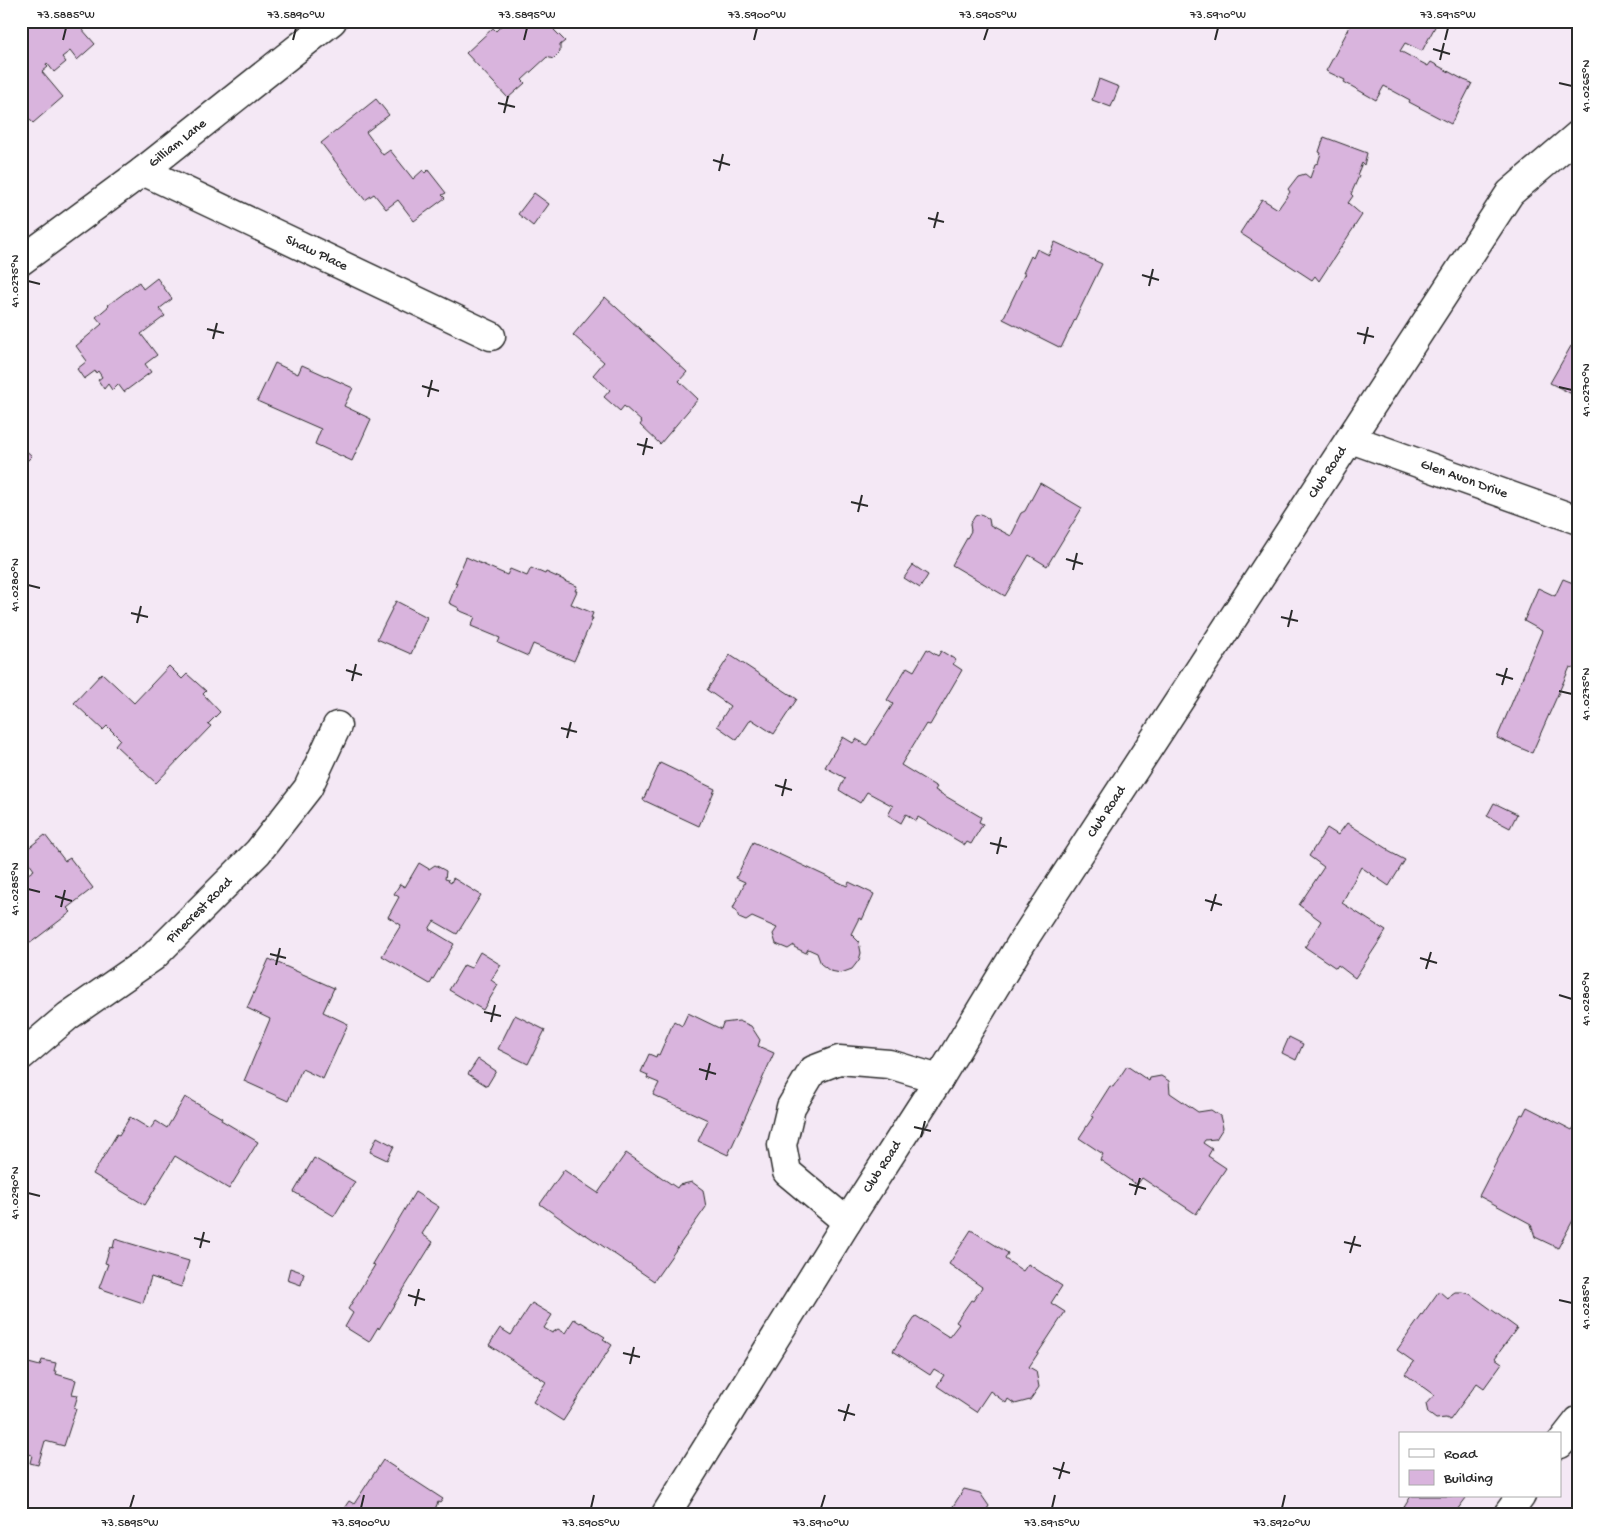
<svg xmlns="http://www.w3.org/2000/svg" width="1599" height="1535" font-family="'Gochi Hand',sans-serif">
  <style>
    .building { fill: #d9b4dd; stroke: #2b2b2b }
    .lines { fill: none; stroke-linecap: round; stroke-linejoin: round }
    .minor-casing { stroke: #2b2b2b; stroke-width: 31 }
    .minor { stroke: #fff; stroke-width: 28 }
    .ticks { fill: none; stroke: #2b2b2b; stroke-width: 2 }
    .labels { text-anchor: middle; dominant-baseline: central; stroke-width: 4; stroke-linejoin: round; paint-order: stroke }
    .street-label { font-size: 14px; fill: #2b2b2b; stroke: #fff }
    .neatline { fill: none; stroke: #2b2b2b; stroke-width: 2 }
    .ticks-label { font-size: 12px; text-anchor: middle; fill: #2b2b2b }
  </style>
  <rect width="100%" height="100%" fill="#f4e8f5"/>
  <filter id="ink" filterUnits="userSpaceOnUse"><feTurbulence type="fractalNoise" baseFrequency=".02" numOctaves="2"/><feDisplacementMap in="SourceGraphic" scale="10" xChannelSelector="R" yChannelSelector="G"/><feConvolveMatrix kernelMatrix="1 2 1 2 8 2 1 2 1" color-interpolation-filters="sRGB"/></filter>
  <g filter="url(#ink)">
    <path class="building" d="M21 21H75L95 44 77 60 70 51 62 57 66 62 54 72 47 63 46 65 48 67 42 72 63 97 33 123 21 110Z
      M506 21H563L554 30 565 41 560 45V52L553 59 547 57 522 80 525 83 508 98 466 53 493 28 496 31Z
      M1353 21H1438L1422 51 1405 43 1400 51 1428 66 1431 62 1464 80 1472 83 1451 124 1409 102 1410 100 1384 86 1376 100 1344 82 1345 80 1326 71Z
      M1099 79 1119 87 1111 107 1092 100Z
      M376 99 389 115 366 132 383 155 390 150 413 179 423 170 425 173 428 170 446 193 442 195 445 198 414 221 398 200 386 209 374 194 365 200 321 143Z
      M1324 137 1367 153 1364 165 1362 163 1357 175 1359 176 1351 194 1353 196 1348 203 1362 215 1319 281 1315 276 1312 280 1240 233 1262 199 1278 209 1290 192 1288 189 1298 176 1305 174 1310 178 1315 164 1318 163 1321 153 1319 152Z
      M534 193 549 204 533 226 518 214Z
      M1055 242 1102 264 1061 348 1003 319 1025 273H1023L1031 256 1033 258 1037 249 1049 255Z
      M157 278 172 299 159 309 165 316 141 334 157 355 145 364 151 372 124 392 118 384 112 390 108 384 104 389 98 380 102 377 98 371 96 373 95 371 84 379 77 369 87 361 76 346 102 324 96 317 109 306 108 305 139 282 143 289Z
      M605 297 687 372 679 381 698 399 660 444 640 425 642 422 624 406 620 411 604 397 610 390 593 375 604 362 573 335Z
      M1571 346 1578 350V397L1550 383Z
      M275 363 298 374 302 365 353 388 344 406 371 419 352 461 315 444 321 429 257 401Z
      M21 446 32 456 21 467Z
      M1040 483 1082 508 1047 566 1029 555 1005 596 952 565 971 531 970 524 975 516 981 514 989 519 990 525 1011 536 1016 526 1017 521 1021 513 1025 511Z
      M466 557 507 575 510 569 527 576 531 568 545 574 546 572 564 580V581L577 586 575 591H577L571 604 593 613 591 618H593L574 661 533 644 528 656 498 643 500 638 471 626 475 617 458 610 459 608 449 603 457 583H455Z
      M913 565 928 575 920 588 904 578Z
      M1563 579 1578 585V670L1570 667 1532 753 1497 738 1542 631 1524 621 1538 588 1555 596Z
      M396 601 427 617 411 654 377 639Z
      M927 649 938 656 941 651 956 660 953 664 962 670 930 725 926 724 901 765 937 787 935 790 981 817 979 822 983 824 971 844 967 842 965 845 918 817 916 821 906 814 901 823 888 815 893 806 867 792 860 803 839 790 845 778 825 767 843 737 853 743 856 739 867 745 893 704 887 700 907 667 914 671Z
      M730 655 797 699 774 734 751 719 737 740 717 726 730 706 707 690Z
      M169 666 182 679 187 674 206 691 203 694 220 712 208 724 211 726 156 783 115 745 120 739 107 726 103 730 74 703 102 673 134 703Z
      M660 763 715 789 699 826 643 800Z
      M1494 803 1517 814 1510 828 1487 816Z
      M1347 823 1388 849V851L1405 860 1389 886 1361 867 1342 903 1386 931 1355 978 1338 965 1336 968 1305 947 1321 921 1299 905 1324 867 1309 856 1327 828 1338 835Z
      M45 835 65 861 70 858 93 888 67 908 71 912 21 950V879L34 870 22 853Z
      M753 842 847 886 849 882 874 894 862 920 859 918 851 934 859 942 861 953 859 960 852 969 841 973 830 971 821 964 817 953 808 949 806 953 794 947V945L788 949 776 944 773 934 777 928 752 917 746 921 739 918 736 910 733 908 745 882 736 878Z
      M419 863 429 869 435 865 446 871 445 879 449 880 448 881 451 883 453 878 481 895 457 934 434 921 429 929 454 944 430 984 382 956 401 925 388 917 399 897 394 894 400 884 405 887Z
      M480 952 501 965 491 980 498 985 483 1010 449 990 464 965 471 968Z
      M269 959 334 988 323 1012 348 1024 323 1079 302 1069 288 1101 244 1081 270 1019 247 1008Z
      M688 1013 721 1029 723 1023 739 1021 751 1026 760 1040 758 1046 774 1053 728 1155 698 1141 708 1120 653 1095 659 1083 647 1078 648 1075 641 1072 649 1054 656 1057 657 1054 659 1055 674 1021 682 1026Z
      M515 1015 545 1030 528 1064 498 1049Z
      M1289 1037 1303 1044 1296 1060 1282 1053Z
      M478 1059 496 1071 487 1086 468 1074Z
      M1127 1066 1149 1081 1150 1078 1161 1076 1169 1081 1170 1093 1198 1112 1211 1110 1220 1116 1223 1128 1216 1139 1205 1140 1203 1143 1212 1149 1208 1156 1226 1168 1196 1214 1142 1178 1137 1185 1100 1160 1103 1154 1079 1138 1093 1117 1091 1116 1110 1086 1113 1087Z
      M185 1097 222 1118 221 1120 258 1142 229 1189 175 1156 145 1205 93 1174 117 1134 119 1135 130 1117 150 1129 156 1121 167 1128Z
      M1527 1107 1572 1130 1578 1122V1211L1558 1248 1535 1237 1531 1224 1479 1196 1521 1114 1523 1115Z
      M377 1137 394 1146 387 1160 370 1152Z
      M626 1153 677 1188 679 1185 692 1182 703 1190 706 1207 654 1281 585 1234 584 1235 540 1204 564 1170 598 1193Z
      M314 1158 355 1182 334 1216 294 1192Z
      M415 1192 439 1207 422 1234 433 1242 379 1329 378 1327 369 1342 345 1327 353 1313 348 1309 375 1265 372 1264Z
      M971 1230 1008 1253 1005 1259 1023 1271 1028 1264 1062 1286 1051 1303 1065 1312 1029 1367 1036 1371 1039 1387 1030 1400 1015 1404 1008 1399 1006 1403 990 1391 976 1412 937 1386 944 1375 934 1369 930 1375 893 1351 916 1316 949 1337 959 1324 956 1322 971 1300 973 1301 982 1287 949 1264Z
      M115 1239 189 1261 181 1287 151 1277 143 1303 99 1288 108 1264 105 1263 110 1247 113 1248Z
      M290 1268 304 1273 301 1285 287 1280Z
      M1439 1291 1448 1299 1452 1294 1455 1292H1462L1470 1294 1517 1328 1495 1358 1502 1363 1484 1388 1477 1383 1450 1420 1446 1418 1436 1419 1428 1413 1426 1404 1434 1395 1405 1374 1414 1362 1397 1350Z
      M532 1303 552 1315 544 1328 552 1333 558 1329 565 1333 574 1319 580 1323 581 1322 605 1337 603 1339 612 1345 563 1421 533 1402 546 1382 489 1345 500 1328 511 1335Z
      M42 1360 56 1363 54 1371H57L56 1374 76 1380 72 1394 78 1395 74 1408 76 1409 64 1446 45 1441 38 1465 30 1463 32 1455 21 1452V1361L40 1366Z
      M383 1460 443 1499 440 1503 438 1502 433 1514H340L349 1501 354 1504Z
      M964 1489 980 1493 989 1506 984 1514H948Z
      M1411 1496H1463L1466 1498 1454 1514H1400Z"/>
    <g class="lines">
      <g class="minor-casing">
        <g id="minor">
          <path id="s1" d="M143 171 491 336"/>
          <path id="s2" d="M21 261 143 171 332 21"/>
          <path id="s3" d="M1351 439 1578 520"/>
          <path id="s4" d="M21 1056 68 1016 153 957 258 852 308 788 337 726"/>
          <path d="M847 1222 787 1172 782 1145 791 1107 813 1070 839 1060 889 1064 939 1079"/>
          <path d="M1560 1444 1578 1421"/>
          <path id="s5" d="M666 1514 847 1222 939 1079 1022 942 1510 193 1578 135"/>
          <path d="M1508 1514 1521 1496"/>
        </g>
      </g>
      <use href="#minor" class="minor"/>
    </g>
  </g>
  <path class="ticks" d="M63 40 66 28M293 40 296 28M524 40 527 28M754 40 757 28M984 40 988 28M1215 40 1218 28M1445 40 1448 28M1433 49 1450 54M1440 60 1444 43M1559 83 1572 86M498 103 515 107M504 113 508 96M713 160 730 165M719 171 723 154M928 218 944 222M934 228 938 212M1142 275 1159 280M28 281 40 284M1149 286 1153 269M207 329 224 333M1357 333 1374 337M213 339 217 323M1364 344 1368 327M422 386 439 391M1559 387 1572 390M428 397 432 380M637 444 653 448M643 455 647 438M851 502 868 506M858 512 862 495M1066 559 1083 564M1073 570 1077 553M28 585 40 588M131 613 148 617M1281 617 1298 621M137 623 141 606M1288 627 1292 610M346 670 362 675M1496 674 1513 679M352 681 356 664M1502 685 1507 668M1559 691 1572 694M561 728 577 732M567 738 571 722M775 785 792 790M782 796 786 779M990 843 1007 847M997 854 1001 837M28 889 40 892M55 896 72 901M1205 900 1222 905M61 907 65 890M1211 911 1216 894M270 954 286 958M1420 958 1437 963M276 965 280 948M1426 969 1431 952M1559 995 1572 999M484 1012 501 1016M491 1022 495 1005M699 1069 716 1074M706 1080 710 1063M914 1127 931 1131M921 1137 925 1121M1129 1184 1146 1189M28 1193 40 1196M1135 1195 1140 1178M194 1238 210 1242M1344 1242 1361 1246M200 1248 204 1232M1350 1253 1355 1236M408 1295 425 1300M1559 1300 1572 1303M415 1306 419 1289M623 1353 640 1357M630 1364 634 1347M838 1410 855 1415M844 1421 849 1404M1053 1468 1070 1473M1059 1479 1064 1462M130 1508 134 1495M361 1508 364 1495M591 1508 594 1495M821 1508 825 1495M1052 1508 1055 1495M1282 1508 1285 1495"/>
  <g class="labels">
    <g class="street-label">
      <text stroke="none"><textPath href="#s2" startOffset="196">Gilliam Lane</textPath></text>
      <text stroke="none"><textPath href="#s1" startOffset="192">Shaw Place</textPath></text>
      <text stroke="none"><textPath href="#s5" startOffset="1234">Club Road</textPath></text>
      <text stroke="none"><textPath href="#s3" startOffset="120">Glen Avon Drive</textPath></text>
      <text stroke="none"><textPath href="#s5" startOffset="829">Club Road</textPath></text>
      <text stroke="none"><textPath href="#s4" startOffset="231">Pinecrest Road</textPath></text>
      <text stroke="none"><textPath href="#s5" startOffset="409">Club Road</textPath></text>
    </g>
  </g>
  <rect width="1599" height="1535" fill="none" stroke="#fff" stroke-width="55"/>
  <rect x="1399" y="1432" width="162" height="65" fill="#ffffff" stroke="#aaaaaa"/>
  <rect x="1409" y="1449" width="25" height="8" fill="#ffffff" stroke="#aaaaaa"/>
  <text x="1444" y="1458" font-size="15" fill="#2b2b2b">Road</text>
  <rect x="1409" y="1470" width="25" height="15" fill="#d9b4dd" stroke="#aaaaaa"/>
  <text x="1444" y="1482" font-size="15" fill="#2b2b2b">Building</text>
  <rect x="28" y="28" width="1544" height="1480" class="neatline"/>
  <g class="ticks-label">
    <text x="66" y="18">73.5885°W</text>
    <text x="296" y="18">73.5890°W</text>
    <text x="527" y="18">73.5895°W</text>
    <text x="757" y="18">73.5900°W</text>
    <text x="988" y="18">73.5905°W</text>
    <text x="1218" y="18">73.5910°W</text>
    <text x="1448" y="18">73.5915°W</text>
    <text transform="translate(1585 86) rotate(-90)" y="4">41.0265°N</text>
    <text transform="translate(14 281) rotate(-90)" y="4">41.0275°N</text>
    <text transform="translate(1585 390) rotate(-90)" y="4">41.0270°N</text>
    <text transform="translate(14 585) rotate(-90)" y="4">41.0280°N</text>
    <text transform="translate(1585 694) rotate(-90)" y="4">41.0275°N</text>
    <text transform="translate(14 889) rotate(-90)" y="4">41.0285°N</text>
    <text transform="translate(1585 999) rotate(-90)" y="4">41.0280°N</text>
    <text transform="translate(14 1193) rotate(-90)" y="4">41.0290°N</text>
    <text transform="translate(1585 1303) rotate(-90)" y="4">41.0285°N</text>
    <text x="130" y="1526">73.5895°W</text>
    <text x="361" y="1526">73.5900°W</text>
    <text x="591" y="1526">73.5905°W</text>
    <text x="821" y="1526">73.5910°W</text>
    <text x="1052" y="1526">73.5915°W</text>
    <text x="1282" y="1526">73.5920°W</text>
  </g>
</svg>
